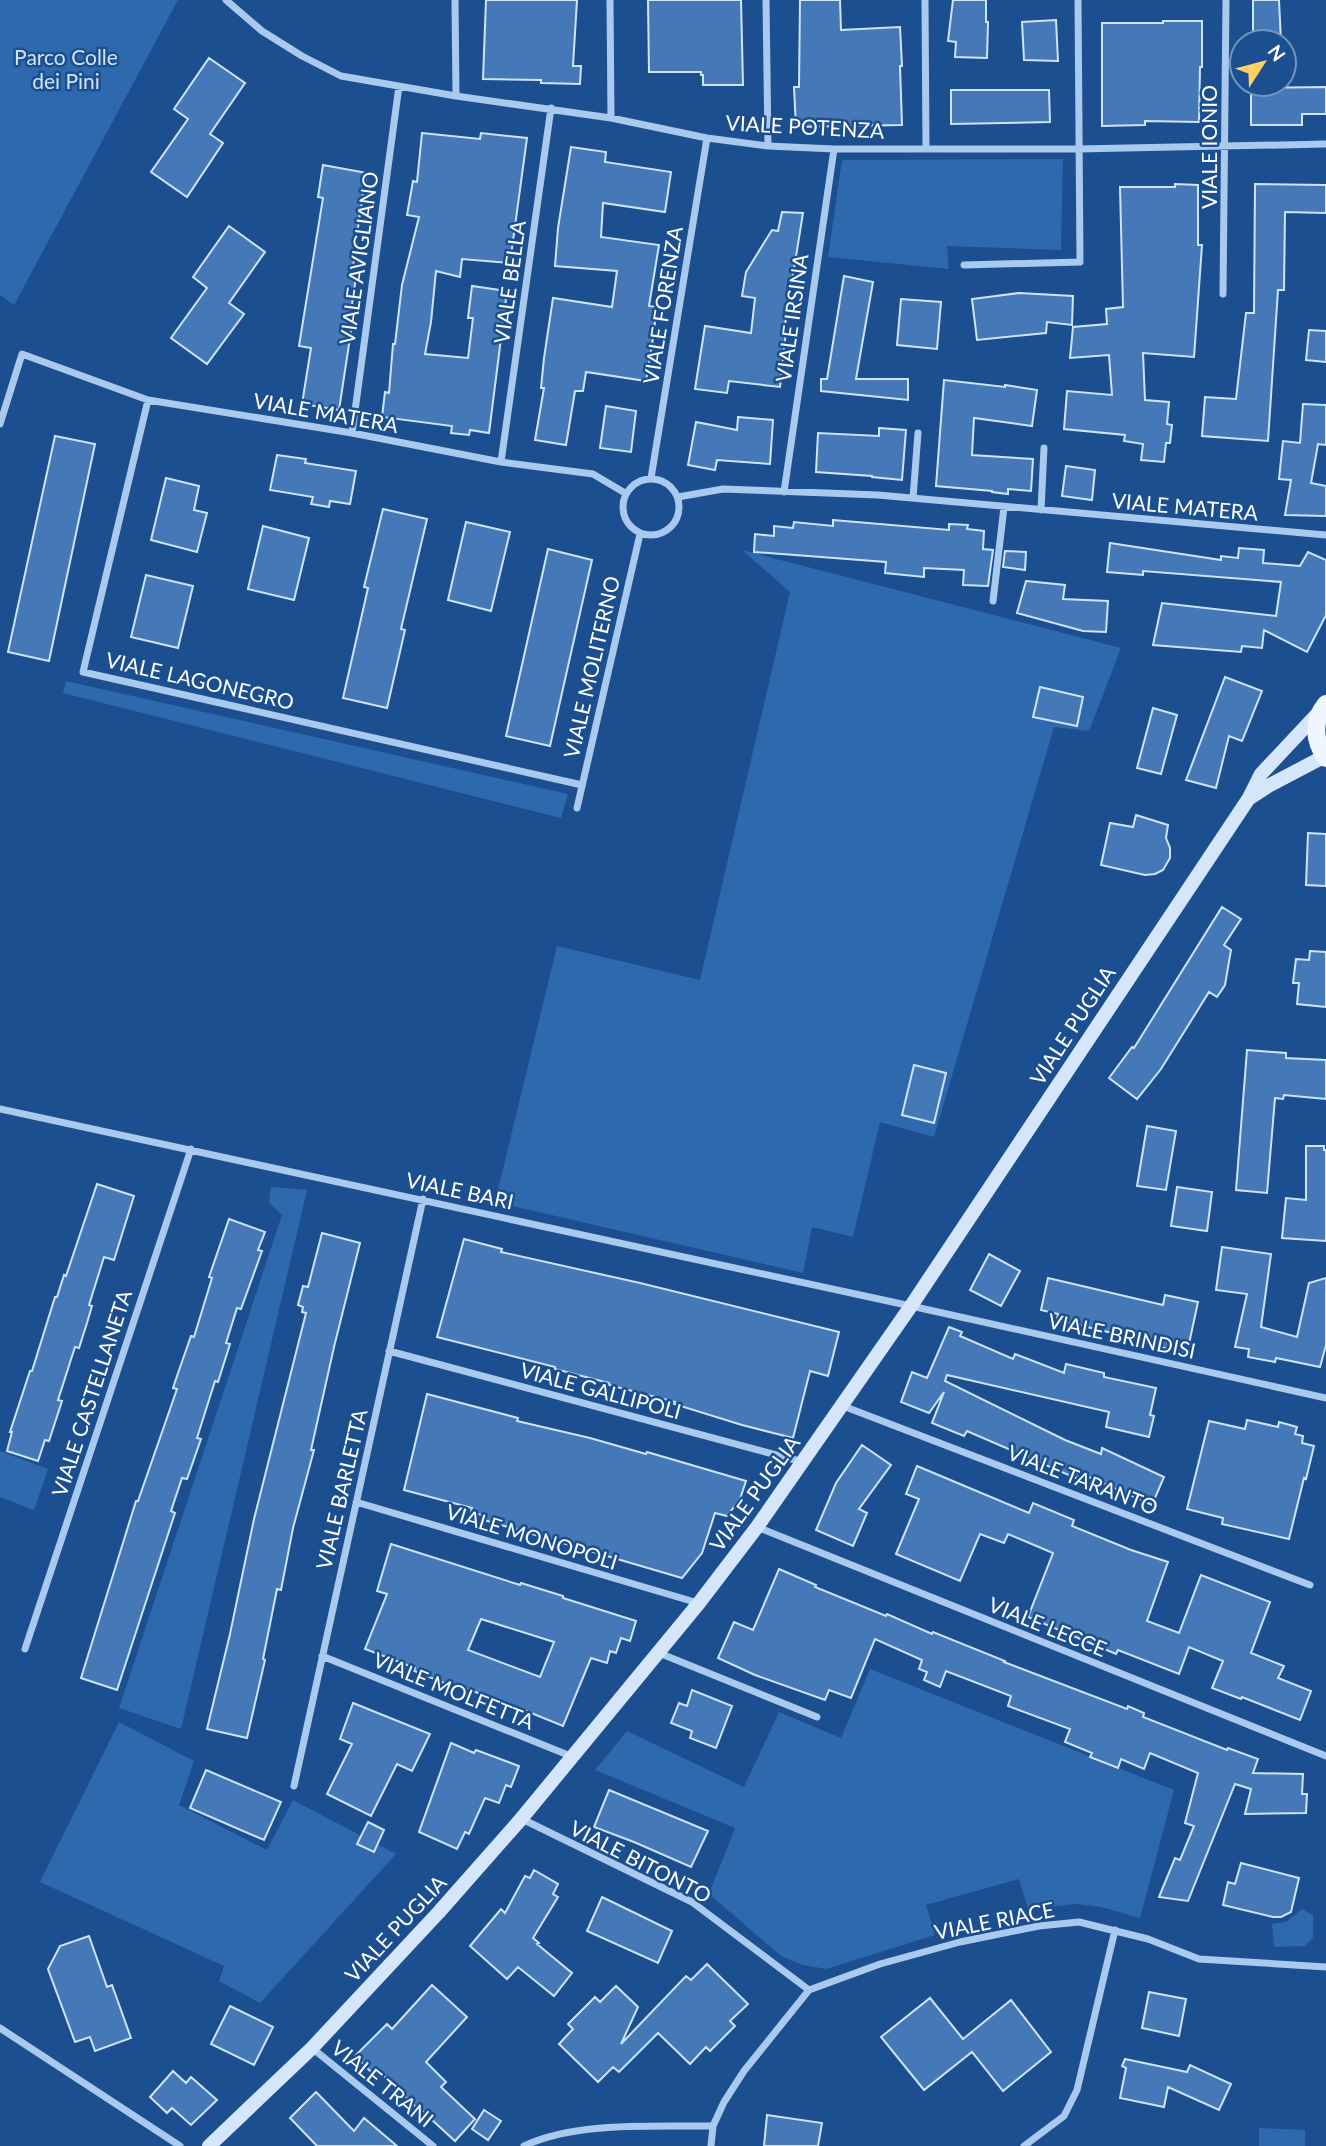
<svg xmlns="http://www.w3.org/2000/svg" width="1326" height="2146" font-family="Lato,sans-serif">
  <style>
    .green { fill: #2e69ad }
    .building { fill: #4478b7; stroke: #cfe3fa; stroke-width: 2; fill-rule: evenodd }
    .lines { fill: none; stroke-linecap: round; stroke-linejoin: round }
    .street { stroke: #a9c9ee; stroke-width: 7 }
    .secondary { stroke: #d6e6fa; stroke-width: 14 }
    .primary { stroke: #f0f6ff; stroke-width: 18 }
    .labels { text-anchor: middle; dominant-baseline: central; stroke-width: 5; stroke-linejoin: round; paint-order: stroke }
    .park-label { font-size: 21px; fill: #cfe3fa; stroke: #1b4f8f }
    .street-label { font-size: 21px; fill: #fff; stroke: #1b4f8f }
  </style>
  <rect width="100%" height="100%" fill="#1b4f8f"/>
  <path class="green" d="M0 0H178L14 305 0 295Z
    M1063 159 1061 250 947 246 949 269 828 257 842 160Z
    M742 550 1121 648 1089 731 1054 727 934 1137 880 1122 853 1237 812 1227 803 1273 495 1202 557 946 700 980 790 592Z
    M66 681 568 794 561 818 63 693Z
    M271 1187 307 1190 181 1729 119 1708 282 1215 269 1203Z
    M0 1451 48 1469 34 1510 0 1497Z
    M870 1669 1174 1790 1140 1918 1101 1907 1076 1904 1028 1909 1019 1879 926 1905 935 1935 826 1969 803 1965 781 1956 709 1894 735 1828 595 1770 627 1731 744 1787 779 1712 841 1738Z
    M119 1722 194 1761 179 1805 267 1850 293 1800 396 1854 260 2003 219 1981 224 1966 40 1882Z
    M1302 1909 1313 1915V1938L1305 1946 1274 1947 1272 1924 1286 1922Z
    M1259 2128 1305 2130V2146H1259Z"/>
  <path class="building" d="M486 0H577L573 66H581L580 84 541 83V80L483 79Z
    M648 0H741L743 85H703V75H701V72H649Z
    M800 0H840L841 30 900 27 902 66H900L902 125 796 127 794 87H799Z
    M953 0H986V22H988L987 58 955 57 956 42 948 41Z
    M1253 0H1279L1281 42H1253Z
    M1056 20 1058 61 1024 60 1022 22Z
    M1163 21H1202V67H1200L1199 122 1145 121V125L1102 126V23H1163Z
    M209 58 245 83 210 134 223 143 187 197 151 172 188 119 174 109Z
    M1326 87V114H1302V125H1251V88Z
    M951 90H1049L1050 122 951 124Z
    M422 133 480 139 481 133 527 138 510 263 462 259 460 277 436 271 431 322 425 354 468 358 473 318H468L472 286 507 291 489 433 470 430 469 435 451 433 452 426 382 417 385 392 389 393 393 344H395L402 285 419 217 407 215 413 181 417 182Z
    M571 147 606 152 605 162 671 172 665 212 603 203 601 237 659 245 649 306 657 307 652 345 646 381 586 372 583 391H575L566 445 535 440 544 388H541L544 358 553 298 612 307 617 271 555 266 558 228Z
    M323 165 367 173 359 220 352 276 356 277 350 318H353L339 410 302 404 311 348 299 346 323 198 318 197Z
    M1175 184 1198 185V245H1202L1194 357 1143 353 1145 400 1169 402 1167 424 1172 425 1170 443H1166L1164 462 1141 460 1143 444 1124 441 1125 435 1064 429 1067 391 1112 395 1109 355 1070 358 1073 327 1107 324 1106 309 1123 307 1120 187H1175Z
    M1255 184 1326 185V213L1285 212 1284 290H1278L1268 441 1202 436 1205 397 1236 399 1246 313H1254Z
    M782 212 803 213 784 331H786L780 387 729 381 727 393 695 389 705 326 751 333 755 298 742 296 746 272 772 230 778 231Z
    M229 226 265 252 229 303 244 314 207 364 171 338 207 288 193 277Z
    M844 276 873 282 856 379H908V400L821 391V379H827Z
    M1019 293 1073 296 1072 325 1047 322 1046 333 977 340 972 299Z
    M901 299 941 302 937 349 897 345Z
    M1309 330 1326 331V362L1306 360Z
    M944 380 1005 387V385L1037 390 1032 426 974 418 972 455 1033 459 1031 491 1008 489V494L992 492V491L936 486Z
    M1303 404 1326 405V445L1318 444 1311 483 1326 486V516L1285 515 1291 480 1279 479 1283 441 1300 443Z
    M606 406 636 411 631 452 600 448Z
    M738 417 773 420 770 464 717 460 715 470 688 465 696 422 737 430Z
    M879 428 906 430 902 480 872 477V476L816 472 818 433 879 436Z
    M55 436 95 444 49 661 8 652Z
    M277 455 306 459 305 463 356 471 350 504 330 501 329 507 311 504 313 497 270 490Z
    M1066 466 1095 470 1092 500 1062 496Z
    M166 478 199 486 194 510 207 513 197 552 151 540Z
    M383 509 427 519 401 629 405 630 387 708 343 698 368 588 364 587Z
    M833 520 949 530V524L968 525 967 529 984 531 983 549 993 550 988 586 963 585 964 570 924 568V577L885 573 886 562 754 552 755 534 774 536V526L793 528 794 522 833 526Z
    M466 522 510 532 491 611 448 600Z
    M263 526 309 538 294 600 248 589Z
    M1110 543 1221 560V556L1238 558 1239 548 1264 550 1263 563 1300 566 1308 552 1326 560V615L1307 652 1264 630 1262 648 1242 646 1241 652 1153 645 1162 603 1276 616 1281 582 1143 571V575L1107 572Z
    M548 549 592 560 550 746 506 736Z
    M1005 551 1026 552 1025 570 1003 567Z
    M146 575 193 586 178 648 131 637Z
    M1026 581 1065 585 1063 599 1108 601 1106 632 1083 631 1017 613Z
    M1225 677 1262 691 1242 741 1229 736 1216 788 1186 780Z
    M1040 687 1083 697 1077 726 1033 717Z
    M1153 708 1177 715 1161 774 1137 768Z
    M1136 815 1168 825 1166 838 1170 848V858L1163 870 1155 874 1145 875 1101 865 1110 823 1133 827Z
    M1308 833 1326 834V886L1306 885Z
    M1222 907 1241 919 1224 945 1231 950 1225 985 1217 997 1209 992 1161 1069 1137 1099 1109 1078 1132 1047 1134 1048Z
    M1310 951 1326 952V1007L1297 1004 1299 983H1293L1296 959 1309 960Z
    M1247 1050 1286 1053V1058L1326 1060V1099L1284 1095 1283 1099 1275 1098 1267 1193 1236 1190Z
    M914 1065 946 1073 934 1123 902 1115Z
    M1147 1126 1176 1131 1166 1190 1137 1186Z
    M1306 1146H1324V1150H1326V1241L1282 1238 1286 1198 1306 1200Z
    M97 1184 134 1196 114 1260 104 1257 89 1305 92 1306 87 1323 79 1348 75 1347 58 1400 62 1401 49 1441 45 1440 38 1461 7 1451 12 1432H10L30 1371H32L55 1297H57L64 1275 66 1276Z
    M1177 1187 1212 1192 1207 1231 1171 1226Z
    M229 1219 265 1232 258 1250 262 1251 241 1309 237 1308 226 1343 230 1344 218 1382 215 1381 197 1438 201 1439 187 1479 182 1478 171 1511 175 1513 117 1690 81 1678 136 1501H138L177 1389 173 1388 177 1376 191 1336 194 1337 212 1278 209 1277Z
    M322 1233 360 1243 334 1347 311 1450H314L293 1528 281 1590 277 1589 263 1659 265 1660 247 1738 207 1729 230 1634 254 1519 306 1313 302 1312 303 1307 298 1305 303 1286 308 1287Z
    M464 1239 502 1249 501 1252 640 1283 839 1332 828 1376 810 1371 793 1438 742 1425 674 1404 675 1402 609 1385V1383L555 1369V1367L437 1337Z
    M1222 1247 1271 1254 1261 1327 1297 1337 1309 1283 1326 1278V1345L1320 1367 1276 1358 1275 1362 1248 1357 1249 1349 1235 1347 1247 1294 1216 1290Z
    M989 1254 1020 1271 1001 1306 970 1290Z
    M1048 1278 1163 1305 1165 1295 1198 1302 1187 1353 1154 1346 1155 1343 1057 1320 1058 1314 1041 1310Z
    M949 1327 962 1332 960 1336 1013 1359 1015 1354 1064 1373 1066 1364 1104 1373V1377L1156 1388 1150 1415 1154 1416 1149 1437 1106 1427 1109 1412 947 1375 945 1381 1065 1440 1101 1454 1102 1448 1164 1477 1152 1505 1089 1477 1087 1483 967 1431 964 1436 932 1423 944 1392 929 1413 901 1402 912 1372 927 1378Z
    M427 1394 518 1418 517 1421 590 1438 646 1454 647 1452 746 1481 740 1499 727 1516 715 1513 702 1553 682 1578 484 1520 485 1516 471 1512 472 1508 404 1490Z
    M1247 1420 1278 1427 1279 1422 1297 1427 1295 1434 1303 1436 1302 1443 1314 1446 1306 1479 1304 1478 1289 1539 1222 1524 1223 1518 1187 1509 1209 1421 1245 1429Z
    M862 1445 891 1465 859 1509 867 1513 853 1546 816 1530 836 1483Z
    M917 1466 1029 1513 1033 1503 1074 1520 1072 1526 1131 1550 1168 1562 1147 1621 1179 1633 1201 1575 1270 1602 1251 1653 1284 1666 1278 1678 1311 1691 1300 1720 1242 1697 1241 1699 1212 1688 1223 1661 1189 1647 1179 1674 1118 1650 1116 1654 1028 1617 1053 1553 1008 1534 1004 1543 980 1534 960 1581 896 1554 919 1499 906 1494Z
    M391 1544 520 1585 521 1583 563 1596V1598L636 1621 630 1641 621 1638 616 1653 610 1651 607 1663 591 1658 563 1726 504 1702 455 1685 454 1687 414 1671 415 1668 365 1649 387 1594 377 1591ZM481 1619 554 1642 540 1677 468 1650Z
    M779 1569 816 1585 815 1587 886 1616 887 1614 932 1634 933 1632 1005 1661 1004 1662 1127 1709 1128 1706 1144 1713 1143 1717 1227 1750 1228 1748 1258 1759 1253 1773 1303 1774 1302 1794H1307L1306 1813 1245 1814 1251 1789 1235 1784 1188 1901 1159 1897 1175 1858 1180 1860 1194 1826 1185 1823 1198 1773 1150 1753 1144 1769 1121 1759 1118 1768 1090 1757 1092 1753 1065 1742 1070 1729 1008 1706 1011 1696 946 1671 940 1687 924 1680 927 1672 919 1669 922 1660 875 1639 851 1698 829 1690 825 1700 755 1675 718 1658 734 1622 753 1630Z
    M692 1690 732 1706 716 1748 690 1738 692 1731 671 1723 679 1703 687 1706Z
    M353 1703 430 1734 412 1771 397 1764 371 1816 327 1794 352 1744 340 1739Z
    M451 1743 474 1753 476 1750 519 1766 511 1787 506 1785 499 1803 485 1798 469 1834 465 1832 457 1849 419 1832Z
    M206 1770 281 1802 264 1840 190 1808Z
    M609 1790 708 1831 691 1867 634 1842 594 1827Z
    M368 1822 384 1830 374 1852 357 1844Z
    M1241 1863 1299 1878 1291 1912 1281 1917H1273L1223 1905 1228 1882 1235 1884Z
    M534 1870 558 1884 553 1894 558 1897 533 1938 539 1943 537 1944 572 1973 554 1996 518 1967 507 1979 470 1946 501 1909 505 1913 525 1876 530 1878Z
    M602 1897 672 1931 658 1963 587 1931Z
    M89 1936 107 1987 112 1985 131 2038 95 2051 90 2037 75 2042 48 1969 60 1946Z
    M707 1964 748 2004 730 2021 735 2026 710 2051 706 2047 690 2064 658 2033 619 2072 613 2067 598 2082 559 2044 573 2029 568 2024 595 1997 600 2002 616 1986 638 2007 621 2044 686 1976 691 1980Z
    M432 1985 467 2017 426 2062 446 2082 441 2087 475 2119 455 2141 420 2109 419 2110 382 2074 377 2078 355 2056 387 2024 392 2029Z
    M1149 1992 1186 1999 1179 2036 1142 2028Z
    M930 1998 963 2039 1011 2000 1051 2052 1003 2091 972 2052 924 2090 881 2037Z
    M230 2006 273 2027 254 2065 211 2044Z
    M1125 2059 1187 2072 1190 2065 1231 2084 1219 2110 1168 2087 1164 2107 1120 2098 1126 2068 1122 2066Z
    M173 2071 186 2083 191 2077 217 2100 191 2125 172 2108 167 2113 150 2097Z
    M316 2092 354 2131 364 2118 397 2146H317L290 2118Z
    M484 2110 501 2121 488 2140 472 2129Z
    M767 2115 822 2123 818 2146H764Z"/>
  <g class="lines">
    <path class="street" d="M226 0 262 31 302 56 341 76 456 96 611 118 707 138 768 146 834 149H1078L1326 144
      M455 0 456 96
      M610 0 611 118
      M766 0 768 146
      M925 0 926 148
      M964 265 1080 262 1078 0
      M1223 294 1226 0
      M148 400 83 672 582 785
      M0 424 22 354 148 400 352 433 501 462 593 474 625 493
      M352 433 399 86
      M501 462 551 108
      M651 478 707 138
      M623 507a28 28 0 1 1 56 0a28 28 0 1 1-56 0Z
      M784 492 834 149
      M678 497 723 489 878 495 1326 535
      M913 498 918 433
      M1041 510 1044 448
      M993 601 1004 507
      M577 808 640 534
      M0 1109 911 1306 1326 1398
      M389 1351 803 1462
      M843 1406 1310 1585
      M356 1502 698 1603
      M757 1527 1326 1756
      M25 1649 191 1149
      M659 1653 817 1717
      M322 1656 573 1757
      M294 1786 423 1199
      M522 1819 692 1902 809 1990
      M0 2028 180 2146
      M312 2048 433 2146
      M524 2146C577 2121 655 2127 713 2126
      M711 2146 713 2126 724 2102 744 2071 809 1990 880 1964 960 1942 1039 1926 1079 1922 1148 1939 1199 1959 1326 1967
      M1024 2146 1064 2116 1077 2090 1115 1930"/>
    <path class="secondary" d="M1250 798 1270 785 1325 756
      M209 2146 312 2048 439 1912 521 1819 699 1603 757 1527 911 1306 1249 798 1261 774 1321 710"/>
    <path class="primary" d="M1326 704C1312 721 1314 741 1326 758"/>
  </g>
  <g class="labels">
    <g class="park-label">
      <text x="66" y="56">Parco Colle<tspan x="66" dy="24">dei Pini</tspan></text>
    </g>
    <g class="street-label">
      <text transform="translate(805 126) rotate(3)">VIALE POTENZA</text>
      <text transform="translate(1208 147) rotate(-90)">VIALE IONIO</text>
      <text transform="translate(358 258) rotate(-82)">VIALE AVIGLIANO</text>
      <text transform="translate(509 282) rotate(-82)">VIALE BELLA</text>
      <text transform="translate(662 305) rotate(-81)">VIALE FORENZA</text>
      <text transform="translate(791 318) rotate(-82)">VIALE IRSINA</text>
      <text transform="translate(326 412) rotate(10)">VIALE MATERA</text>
      <text transform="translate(1185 506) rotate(5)">VIALE MATERA</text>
      <text transform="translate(591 667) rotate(-77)">VIALE MOLITERNO</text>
      <text transform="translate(200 680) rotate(13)">VIALE LAGONEGRO</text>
      <text transform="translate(1072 1025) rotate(-57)">VIALE PUGLIA</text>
      <text transform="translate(460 1190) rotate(12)">VIALE BARI</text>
      <text transform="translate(1122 1335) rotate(12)">VIALE BRINDISI</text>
      <text transform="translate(601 1390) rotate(15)">VIALE GALLIPOLI</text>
      <text transform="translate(91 1393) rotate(-72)">VIALE CASTELLANETA</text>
      <text transform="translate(1083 1479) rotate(21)">VIALE TARANTO</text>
      <text transform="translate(341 1489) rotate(-77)">VIALE BARLETTA</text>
      <text transform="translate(754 1493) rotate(-54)">VIALE PUGLIA</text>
      <text transform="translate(532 1536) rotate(17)">VIALE MONOPOLI</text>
      <text transform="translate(1048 1626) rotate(22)">VIALE LECCE</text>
      <text transform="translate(454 1690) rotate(22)">VIALE MOLFETTA</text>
      <text transform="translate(641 1861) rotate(27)">VIALE BITONTO</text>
      <text transform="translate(994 1920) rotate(-11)">VIALE RIACE</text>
      <text transform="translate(395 1928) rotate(-47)">VIALE PUGLIA</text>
      <text transform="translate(383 2083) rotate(39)">VIALE TRANI</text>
    </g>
  </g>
  <g transform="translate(1263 63) rotate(54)"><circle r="33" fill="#1b4f8f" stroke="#7695bc" stroke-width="2"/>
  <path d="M0-5L12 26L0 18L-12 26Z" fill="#ffd166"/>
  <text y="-10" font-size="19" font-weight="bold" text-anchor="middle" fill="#ffffff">N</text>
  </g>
</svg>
